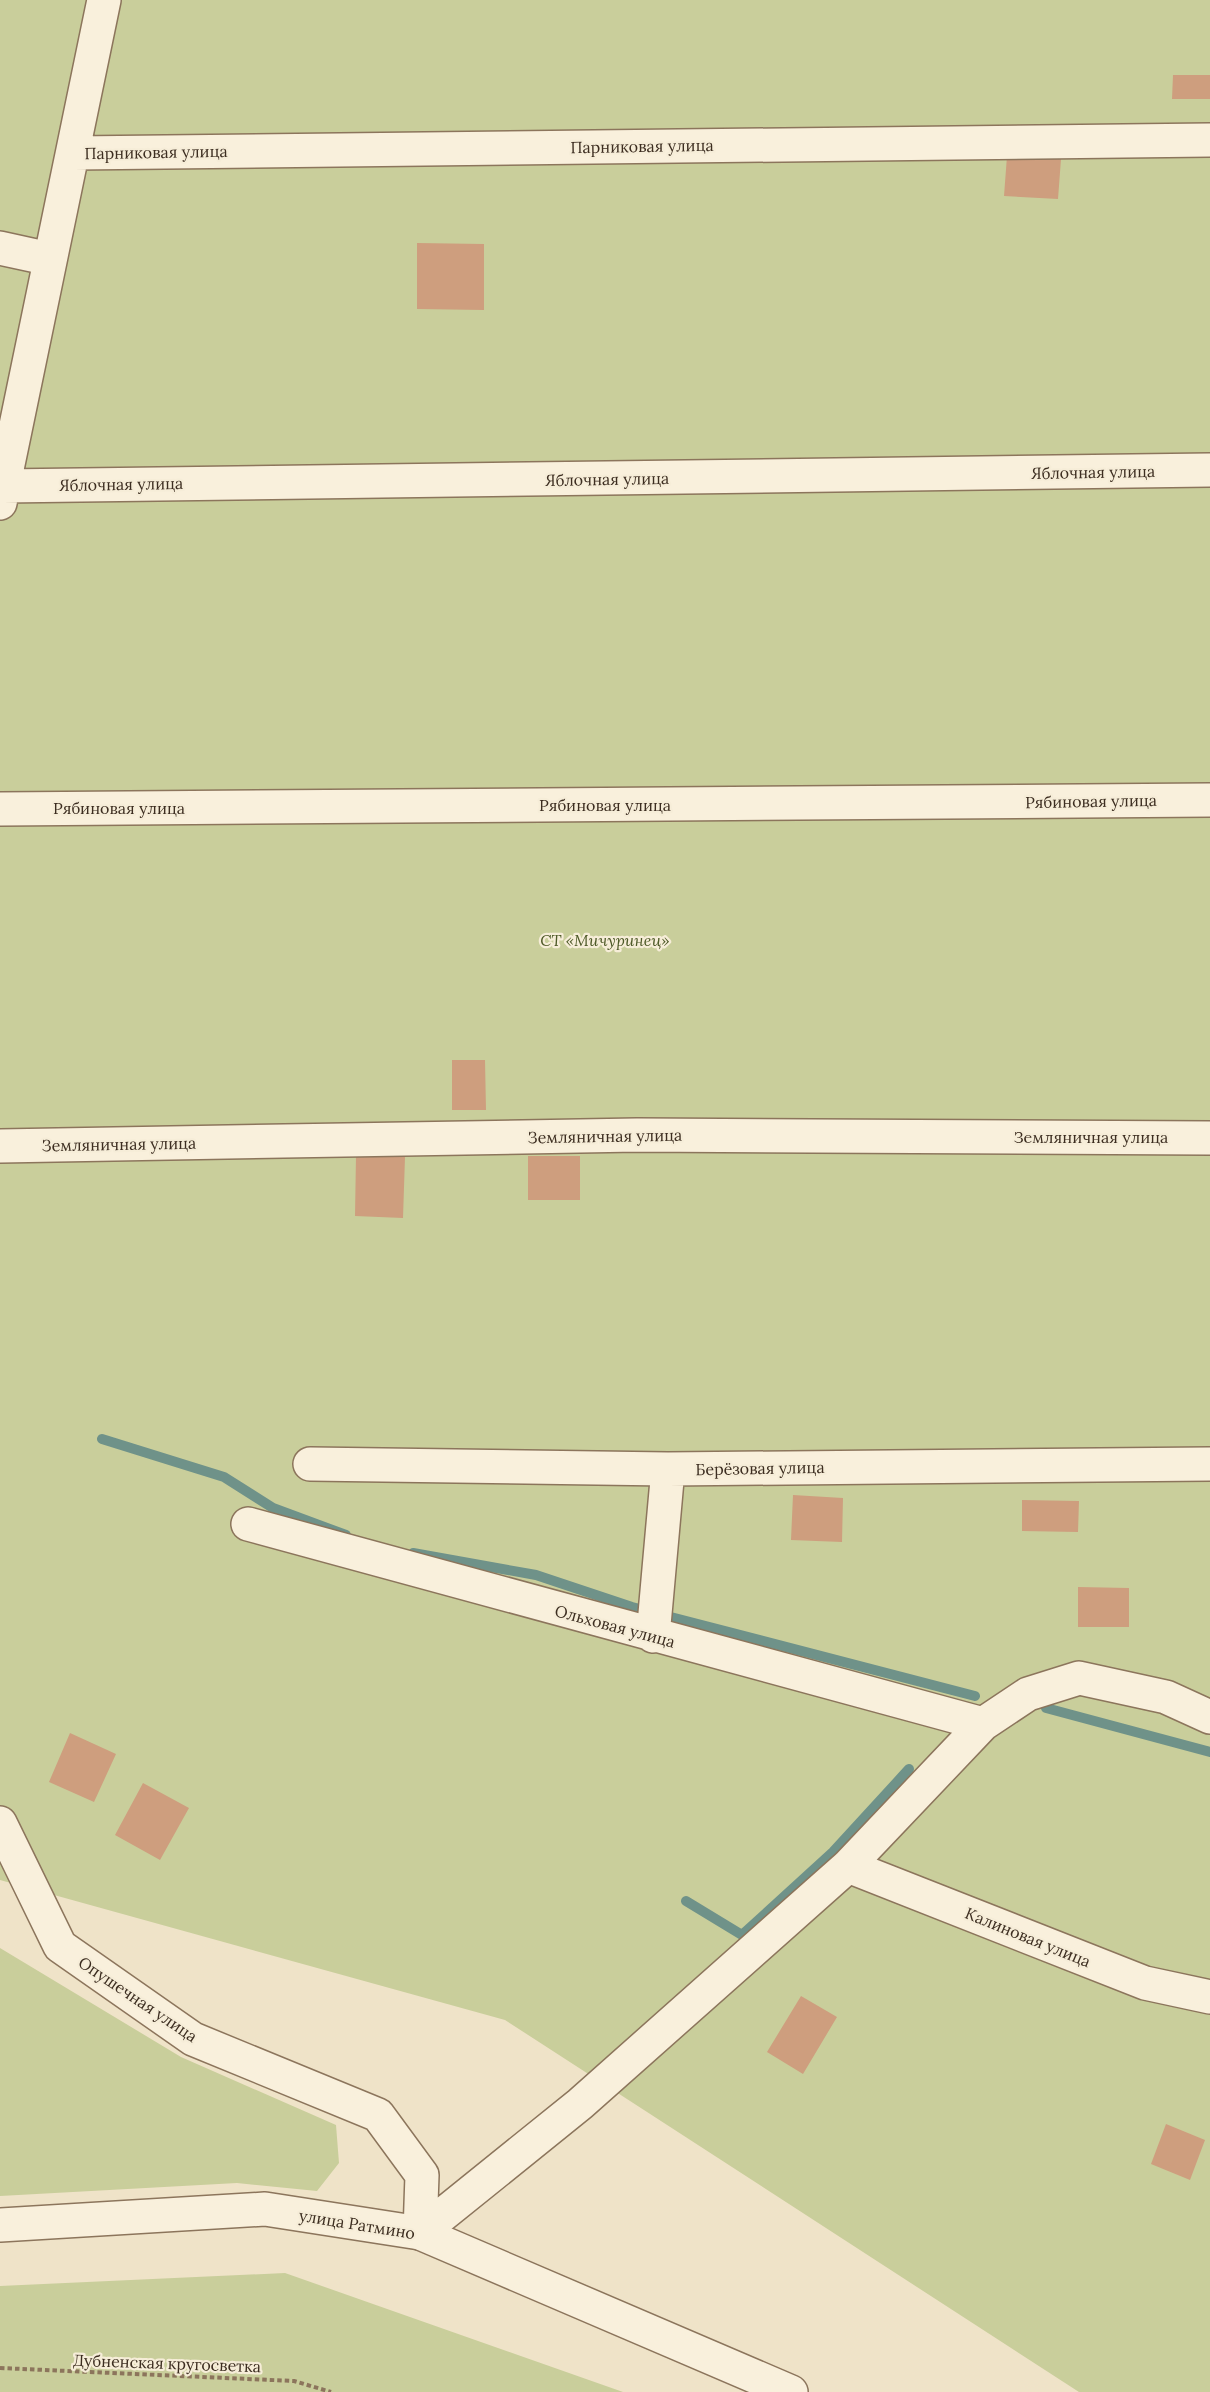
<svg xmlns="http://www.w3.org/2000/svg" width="1210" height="2392" font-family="Lora,serif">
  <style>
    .green { fill: #c9ce9b }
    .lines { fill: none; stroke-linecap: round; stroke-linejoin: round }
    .stream { stroke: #6f9289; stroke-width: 10 }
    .building { fill: #ce9e7e }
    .minor-casing { stroke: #8c755c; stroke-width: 36 }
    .tertiary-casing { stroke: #8c755c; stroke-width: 36 }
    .path { stroke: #8c755c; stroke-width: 4; stroke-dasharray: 4.5 3; stroke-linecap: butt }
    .minor { stroke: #f9f0dc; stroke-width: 33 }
    .tertiary { stroke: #f9f0dc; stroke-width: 33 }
    .labels { text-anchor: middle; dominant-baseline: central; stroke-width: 4.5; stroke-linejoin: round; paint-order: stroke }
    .street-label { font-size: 16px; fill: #3c2d20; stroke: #f6edd8 }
    .park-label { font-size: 16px; font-style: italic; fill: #4d5927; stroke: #f6edd8 }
  </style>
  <rect width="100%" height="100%" fill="#efe3c8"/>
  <path class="green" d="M0 0H1210V2392H1079L505 2020 0 1880Z
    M0 1948 181 2057 336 2125 339 2163 317 2191 237 2183 0 2196Z
    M285 2273 623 2392H0V2286Z"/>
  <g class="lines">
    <path class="stream" d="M102 1439 224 1477 273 1508 346 1535
      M413 1553 536 1575 632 1607 975 1696
      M1046 1708 1210 1752
      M686 1901 742 1935 833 1852 909 1769"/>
  </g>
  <path class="building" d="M1173 75H1210V99H1172Z
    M1007 156 1061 159 1058 199 1004 196Z
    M417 243 484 244V310L417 309Z
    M452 1060H485L486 1110H452Z
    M356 1156 405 1157 403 1218 355 1216Z
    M528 1156H580V1200H528Z
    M793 1495 843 1498 842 1542 791 1540Z
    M1022 1500 1079 1501 1078 1532 1022 1531Z
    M1078 1587 1129 1588V1627H1078Z
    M70 1733 116 1754 94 1802 49 1782Z
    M143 1783 189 1808 160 1860 115 1835Z
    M801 1996 837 2017 803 2074 767 2052Z
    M1166 2124 1205 2140 1190 2180 1151 2164Z"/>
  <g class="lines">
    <g class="minor-casing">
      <path id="minor" d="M74 153 1210 140
        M0 248 50 259
        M3 486 1210 470
        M0 503 104 0
        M0 809 1210 800
        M0 1146 637 1135 1210 1138
        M310 1464 668 1469 1210 1464
        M248 1524 983 1724
        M653 1636 668 1469
        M0 1823 60 1946 193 2039 378 2115 422 2175 420 2233
        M848 1866 1145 1983 1210 1997
        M420 2233 580 2104 848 1866 983 1724 1028 1694 1079 1678 1166 1697 1210 1717"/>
    </g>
    <g class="tertiary-casing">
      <path id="tertiary" d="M0 2225 265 2209 420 2233 791 2392"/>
    </g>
    <path class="path" d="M0 2368 294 2381 331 2392"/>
    <use href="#minor" class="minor"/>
    <use href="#tertiary" class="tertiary"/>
  </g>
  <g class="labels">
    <g class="street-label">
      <text transform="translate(642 146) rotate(-1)">Парниковая улица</text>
      <text transform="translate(156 152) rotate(-1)">Парниковая улица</text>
      <text transform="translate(1093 472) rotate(-1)">Яблочная улица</text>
      <text transform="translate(607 479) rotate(-1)">Яблочная улица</text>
      <text transform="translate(121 484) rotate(-1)">Яблочная улица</text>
      <text transform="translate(1091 801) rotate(-1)">Рябиновая улица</text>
      <text x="605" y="805">Рябиновая улица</text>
      <text x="119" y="808">Рябиновая улица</text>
      <text transform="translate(605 1136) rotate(-1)">Земляничная улица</text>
      <text x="1091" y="1137">Земляничная улица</text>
      <text transform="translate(119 1144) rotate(-1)">Земляничная улица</text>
      <text transform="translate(760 1468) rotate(-1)">Берёзовая улица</text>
      <text transform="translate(615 1626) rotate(15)">Ольховая улица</text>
      <text transform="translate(1028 1937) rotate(22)">Калиновая улица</text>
      <text transform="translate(138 1999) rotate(34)">Опушечная улица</text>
      <text transform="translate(357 2224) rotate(9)">улица Ратмино</text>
      <text transform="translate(167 2363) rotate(2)">Дубненская кругосветка</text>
    </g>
    <g class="park-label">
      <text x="605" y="940">СТ «Мичуринец»</text>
    </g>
  </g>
</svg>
